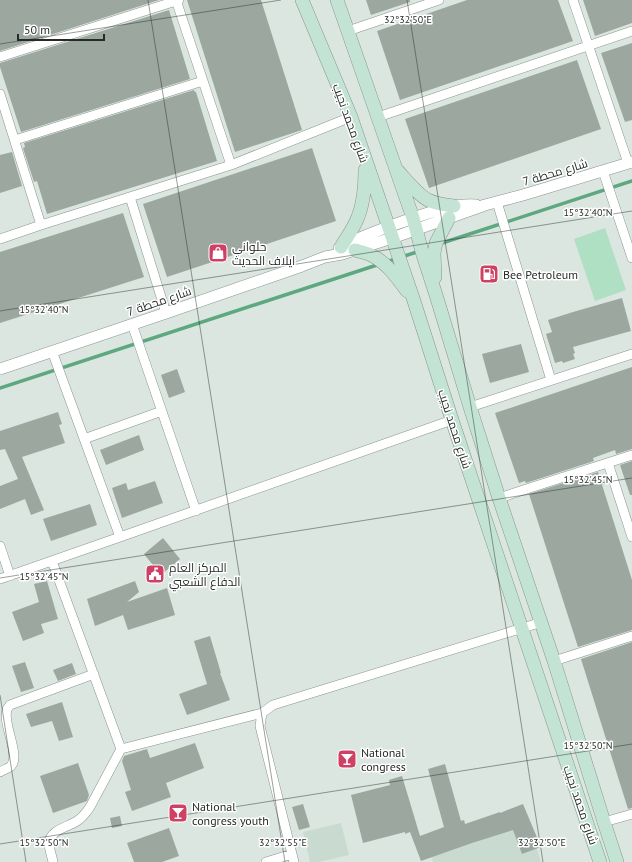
<svg xmlns="http://www.w3.org/2000/svg" width="632" height="862" font-family="'PT Sans',Cairo,sans-serif">
  <style>
    .built { fill: #c9dbd0 }
    .green { fill: #b0e0c4 }
    .lines { fill: none; stroke-linecap: round; stroke-linejoin: round }
    .stream { stroke: #5ea881; stroke-width: 3.5 }
    .building { fill: #9ca7a0 }
    .minor-casing { stroke: #8a958e; stroke-width: 10 }
    .tertiary-casing { stroke: #8a958e; stroke-width: 12 }
    .secondary-casing { stroke: #8a958e; stroke-width: 14 }
    .minor { stroke: #fff; stroke-width: 9 }
    .tertiary { stroke: #fff; stroke-width: 11 }
    .secondary { stroke: #c3e4d4; stroke-width: 13 }
    .ticks { fill: none; stroke: #262b28; stroke-width: 1; stroke-opacity: 0.45 }
    .labels { text-anchor: middle; dominant-baseline: central; stroke-width: 3; stroke-linejoin: round; paint-order: stroke }
    .street-label { font-size: 12px; fill: #262b28; stroke: #fff }
    .poi-label { font-size: 12px; fill: #262b28; stroke: #fff; text-anchor: start }
    .ticks-label { font-size: 10px; text-anchor: middle; fill: #262b28; stroke: #fff; stroke-width: 3; stroke-linejoin: round; paint-order: stroke }
  </style>
  <rect width="100%" height="100%" fill="#dae6df"/>
  <path class="built" d="M525 813 541 862H433L428 845Z
    M341 823 349 855 318 862H310L303 832Z"/>
  <path class="green" d="M605 228 626 290 595 301 574 239Z"/>
  <g class="lines">
    <path class="stream" d="M439 244 632 181
      M386 262 420 251
      M0 388 380 264"/>
  </g>
  <path class="building" d="M0 0H159L0 51Z
    M187 0H261L302 130 235 152Z
    M366 0H410V2L371 15Z
    M467 0H558L573 41 400 100 377 31Z
    M583 0H632V23L595 36Z
    M169 10 190 79 21 132 0 67V63Z
    M632 43V120L625 122 601 53Z
    M577 60 601 129 429 188 405 119Z
    M194 90 195 92H196L217 161 47 214 37 181 34 182 23 148 25 147 24 143Z
    M312 148 336 221 167 277 143 204Z
    M12 152 22 186 0 193V155Z
    M123 213 144 277 0 323V252Z
    M622 298 631 331 573 347 575 353 573 354 575 359 563 363 562 361 555 363 546 334 552 332 548 320 573 312Z
    M521 344 529 372 490 383 482 354Z
    M632 367V449L616 454 615 450 593 458 594 461 526 483 525 481 519 483 495 413Z
    M177 369 185 392 169 398 161 375Z
    M58 412 62 424 59 425 65 443 22 457 44 510 31 515 25 499 0 509V486L18 479 5 449 0 450V431Z
    M139 435 144 450 106 465 100 450Z
    M632 461V495H630L620 465Z
    M598 472 632 580V630L578 647 529 494Z
    M155 481 163 503 122 518 112 488 126 483 128 490Z
    M90 504 97 525 51 541 43 519Z
    M163 538 180 559 161 575 144 554Z
    M47 581 58 619 41 624 44 633 23 641 12 612 39 602 34 584Z
    M135 581 139 592 127 602 167 588 175 615 128 630 123 615 95 626 87 599Z
    M210 636 221 673H220L230 700 187 715 179 694 207 684 194 641Z
    M632 642V808L628 809 581 659Z
    M25 662 34 688 21 692 12 666Z
    M72 663 76 674 58 681 53 670Z
    M62 702 73 737 59 741 52 721 31 727 26 714Z
    M195 743 204 768 166 783 171 797 132 811 125 792 131 790 122 761 124 756 147 749 150 758Z
    M78 763 89 795 87 801 53 813 40 776Z
    M445 764 461 821 464 820 465 824 500 812V813L523 804 541 847 522 854 513 830 472 843 421 861 410 832 405 834V832L363 843 351 795 390 785 389 780 402 776 420 836 444 827 428 769Z
    M303 804 310 827 299 830 292 807Z
    M120 816 122 826 112 828 110 818Z
    M169 828 179 856 162 862H134L127 843Z"/>
  <g class="lines">
    <g class="minor-casing">
      <path id="minor" d="M176 0 231 165
        M573 0 628 163
        M348 31 439 0
        M0 57 179 0
        M0 94 41 225
        M378 117 632 31
        M15 140 203 81
        M603 171 632 258
        M130 197 166 313
        M497 202 551 380
        M0 239 41 225 231 165 351 117
        M132 324 196 511
        M470 407 632 354
        M84 439 162 411
        M608 463 632 537
        M499 498 632 455
        M120 537 452 420
        M0 546 10 576
        M52 561 121 749
        M0 579 120 537 52 351
        M554 661 632 636
        M0 772C3 770 9 768 11 766 21 756 2 723 7 710 7 708 9 707 10 705L94 674
        M604 822 632 814
        M53 862C52 856 49 849 49 843 50 830 68 827 77 821 83 817 86 813 90 807L121 749 262 713
        M266 862 292 854
        M294 862 260 726 262 713 273 705 542 622"/>
    </g>
    <g class="tertiary-casing">
      <path id="tertiary" d="M339 248C357 238 377 231 396 224 420 216 451 203 476 205
        M0 369 166 313 302 266 325 257 342 254 392 238 485 205 523 195 632 162"/>
    </g>
    <g class="secondary-casing">
      <path id="secondary" d="M302 0 351 117 414 301 452 420 600 862
        M337 0 413 218 423 255 436 295 470 407 499 498 554 661 604 822 617 862
        M398 171C407 181 417 194 428 200 436 204 445 205 454 206
        M341 247C347 237 354 228 358 217 364 202 365 186 365 170
        M355 250C361 252 368 253 373 256 388 264 397 278 407 291
        M435 277 434 253 436 243 449 218"/>
    </g>
    <use href="#minor" class="minor"/>
    <use href="#tertiary" class="tertiary"/>
    <use href="#secondary" class="secondary"/>
  </g>
  <path class="ticks" d="M148 0 285 862M407 0 543 862M0 44 281 0M0 311 632 211M0 578 632 478M0 695 26 862M0 844 632 744"/>
  <defs>
    <g id="shop-square" transform="scale(1)"><rect x="-9" y="-9" width="18" height="18" rx="4" fill="#cf4065" stroke="#fff"/><path d="M-5-2.5h2.3a2.7 3.5 0 0 1 5.4 0H5L5.5 6h-11ZM-1.5-2.5h3a1.5 2.3 0 0 0-3 0Z" fill="#fff"/></g>
    <g id="fuel-square" transform="scale(1)"><rect x="-9" y="-9" width="18" height="18" rx="4" fill="#cf4065" stroke="#fff"/><path d="M-5.5-6h7V0h2V4h1.3V-2.5L3-4.5l.8-.8L6-3V5H2.5V1h-1V6h-7ZM-4.2-4.7v3.2H.2V-4.7Z" fill="#fff"/></g>
    <g id="civic-square" transform="scale(1)"><rect x="-9" y="-9" width="18" height="18" rx="4" fill="#cf4065" stroke="#fff"/><path d="M-.6-6.5H3V-4.5H.6V-3L4-1V1h2V6H-6V1h2V-1L-.6-3ZM-1.2 2.5V6h2.4V2.5Z" fill="#fff"/></g>
    <g id="bar-square" transform="scale(1)"><rect x="-9" y="-9" width="18" height="18" rx="4" fill="#cf4065" stroke="#fff"/><path d="M-6-5H6L.8 .8V4.5H3.5V6h-7V4.5H-.8V.8Z" fill="#fff"/></g>
  </defs>
  <g fill-rule="evenodd">
    <use href="#shop-square" x="218" y="253"/>
    <use href="#fuel-square" x="489" y="274"/>
    <use href="#civic-square" x="155" y="574"/>
    <use href="#bar-square" x="347" y="759"/>
    <use href="#bar-square" x="178" y="813"/>
  </g>
  <g class="labels">
    <g class="street-label">
      <text transform="translate(351 123) rotate(70)">شارع محمد نجيب</text>
      <text transform="translate(555 172) rotate(-17)">شارع محطة 7</text>
      <text transform="translate(159 301) rotate(-19)">شارع محطة 7</text>
      <text transform="translate(455 429) rotate(72)">شارع محمد نجيب</text>
      <text transform="translate(581 805) rotate(71)">شارع محمد نجيب</text>
    </g>
    <g class="poi-label">
      <text x="232" y="246">حلواني<tspan x="232" dy="14">ايلاف الحديث</tspan></text>
      <text x="503" y="274">Bee Petroleum</text>
      <text x="169" y="567">المركز العام<tspan x="169" dy="14">الدفاع الشعبي</tspan></text>
      <text x="361" y="752">National<tspan x="361" dy="14">congress</tspan></text>
      <text x="192" y="806">National<tspan x="192" dy="14">congress youth</tspan></text>
    </g>
  </g>
  <g class="ticks-label">
    <text x="408" y="23">32°32'50"E</text>
    <text x="588" y="216">15°32'40"N</text>
    <text x="44" y="313">15°32'40"N</text>
    <text x="588" y="483">15°32'45"N</text>
    <text x="44" y="580">15°32'45"N</text>
    <text x="588" y="749">15°32'50"N</text>
    <text x="283" y="846">32°32'55"E</text>
    <text x="542" y="846">32°32'50"E</text>
    <text x="44" y="846">15°32'50"N</text>
  </g>
  <path d="M18 34v6h86v-6" fill="none" stroke="#262b28" stroke-width="2"/>
  <text x="24" y="34" font-size="12" fill="#262b28" stroke="#ffffff" stroke-width="3" paint-order="stroke">50 m</text>
</svg>
